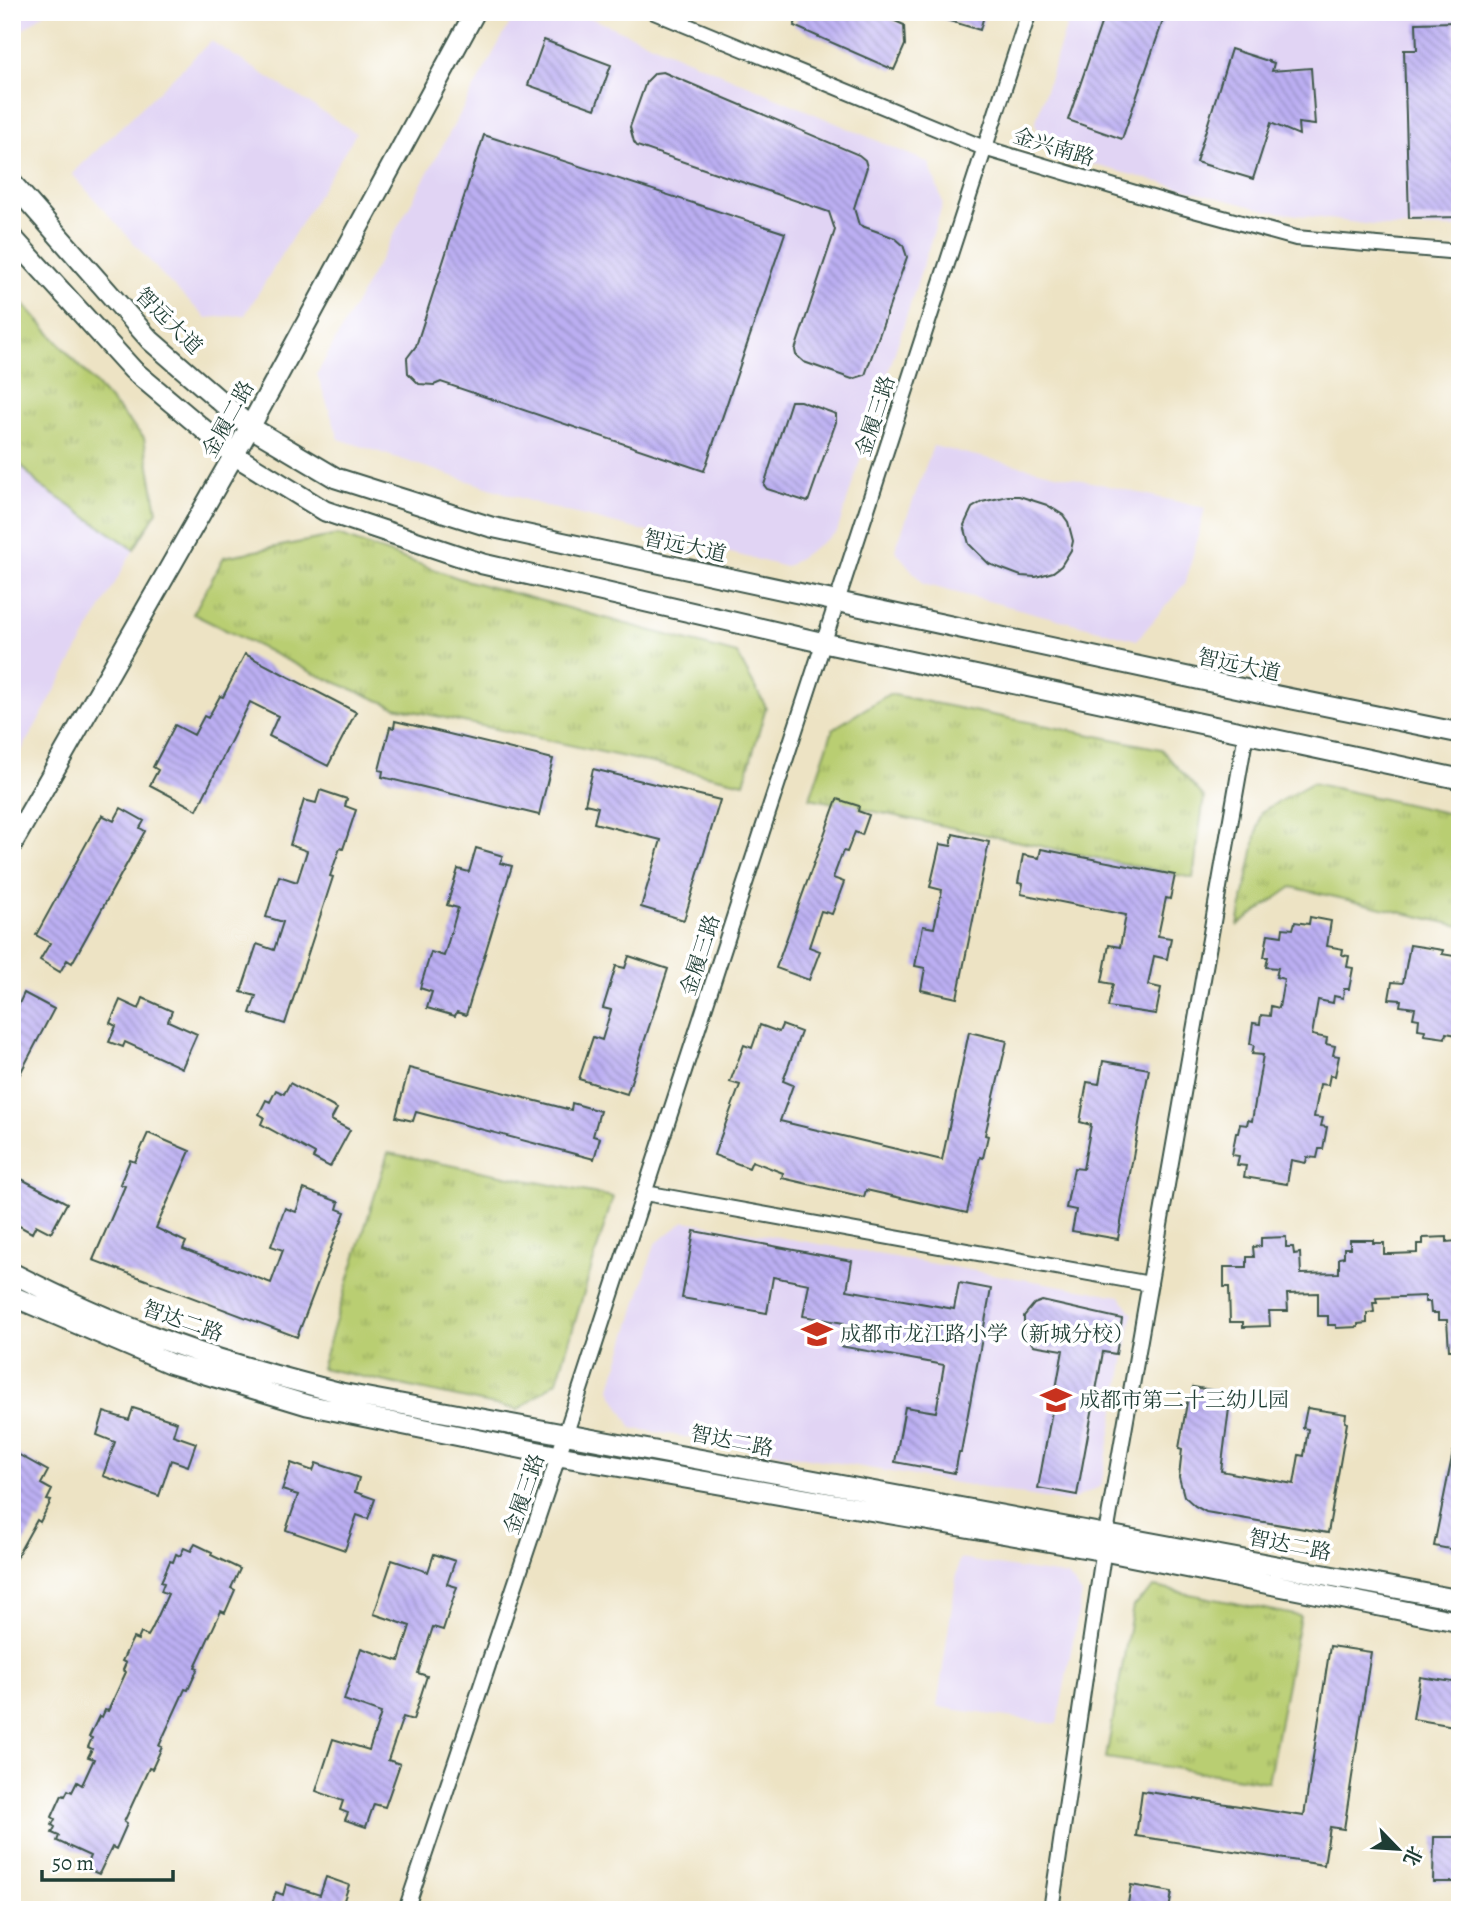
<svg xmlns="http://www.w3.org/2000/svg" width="1472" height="1922" font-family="Alegreya,'Noto Serif SC',serif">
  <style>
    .built { fill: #e1d4f4 }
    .park { fill: url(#park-tufts); stroke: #6c8653; stroke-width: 2 }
    .building { fill: url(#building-back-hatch) }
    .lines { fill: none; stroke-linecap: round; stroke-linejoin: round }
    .street-casing { stroke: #3e564a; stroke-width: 18 }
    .secondary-casing { stroke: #3e564a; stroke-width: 23 }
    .street { stroke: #fff; stroke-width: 14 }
    .secondary { stroke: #fff; stroke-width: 19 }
    .labels { text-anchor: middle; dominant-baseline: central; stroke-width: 7; stroke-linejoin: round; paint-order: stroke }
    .street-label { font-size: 21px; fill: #1f3d34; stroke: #fff }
    .poi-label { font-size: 21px; fill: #1f3d34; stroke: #fff; text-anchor: start }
  </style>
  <defs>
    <pattern id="park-tufts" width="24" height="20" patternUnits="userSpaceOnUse" patternTransform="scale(1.75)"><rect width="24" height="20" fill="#b9ce72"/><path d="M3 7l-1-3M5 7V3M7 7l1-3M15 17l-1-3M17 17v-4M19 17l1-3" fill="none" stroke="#96a85e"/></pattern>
    <pattern id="building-back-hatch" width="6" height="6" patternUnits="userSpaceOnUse" patternTransform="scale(1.75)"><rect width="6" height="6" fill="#bcaff3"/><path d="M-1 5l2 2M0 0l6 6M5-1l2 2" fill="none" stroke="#9890c6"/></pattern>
  </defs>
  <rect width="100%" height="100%" fill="#fff"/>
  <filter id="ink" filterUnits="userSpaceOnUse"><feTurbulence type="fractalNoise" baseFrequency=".0143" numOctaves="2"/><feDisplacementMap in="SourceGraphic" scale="14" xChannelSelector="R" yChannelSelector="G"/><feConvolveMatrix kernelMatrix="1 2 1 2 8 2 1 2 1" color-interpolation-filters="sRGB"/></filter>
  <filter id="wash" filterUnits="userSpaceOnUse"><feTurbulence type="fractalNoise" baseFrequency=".00686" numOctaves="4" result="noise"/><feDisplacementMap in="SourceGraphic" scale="28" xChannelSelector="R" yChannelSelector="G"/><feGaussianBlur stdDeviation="1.57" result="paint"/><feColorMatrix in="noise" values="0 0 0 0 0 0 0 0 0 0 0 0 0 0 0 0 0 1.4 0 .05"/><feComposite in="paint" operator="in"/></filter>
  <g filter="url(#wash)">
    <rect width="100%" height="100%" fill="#ede3c4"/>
    <path class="built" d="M12 12H46L12 38Z
      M516 12H577L929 163 943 203 837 532 786 567 545 506 339 439 317 374Z
      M1071 12H1460V228L1387 227 1269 211 1049 153 1035 124Z
      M211 41 356 133 245 315 206 318 166 279 72 174Z
      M933 446 1205 508 1186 582 1137 640 923 584 895 550Z
      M12 455 39 485 134 549 12 768Z
      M685 1221 1120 1296 1133 1314 1101 1486 1068 1502 632 1428 610 1390 655 1244Z
      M959 1559 1068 1576 1082 1594 1057 1724 937 1707Z"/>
    <path class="park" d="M12 291 144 438 157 511 134 549 39 485 12 455Z
      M338 535 461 579 737 654 766 707 744 783 395 707 313 673 193 614 224 557Z
      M889 694 1161 749 1204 797 1193 878 810 798 833 729Z
      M1312 783 1460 816V926L1292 887 1238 925 1261 812Z
      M388 1153 613 1197 557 1381 518 1410 321 1368Z
      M1154 1587 1300 1616 1268 1782 1106 1758 1133 1606Z"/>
    <g id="blocks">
      <path class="building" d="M800 12H875L904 25 905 45 894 70 794 26Z
        M934 12H985L980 30 933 16Z
        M1105 12H1166L1122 139 1068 120Z
        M1454 22 1460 217 1409 218 1404 50H1417L1416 23Z
        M544 40 611 65 595 109 528 85Z
        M1231 49 1274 63 1272 71 1311 68 1315 125 1298 123 1299 135 1271 123 1253 179 1196 162Z
        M663 72 859 155 865 160 867 167 854 208 859 225 895 238 903 245 907 257 865 375 852 379 804 362 796 355 795 350 835 230 829 212 637 146 634 142 630 127 646 82 655 73Z
        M484 135 785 233 704 471 441 382 434 385 419 384 408 373 407 358 416 346Z
        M791 401H800L836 414V422L808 502 767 489 764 485Z
        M1008 496H1019L1047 505 1063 515 1068 522 1073 541 1071 550 1061 566 1053 572 1036 577 1021 576 989 564 969 544 964 525 972 508 982 502Z
        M245 654 356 712 328 766 269 736 278 716 250 702 197 810 150 785 158 770 153 767 175 725 194 735 204 716 208 718 220 696 223 697Z
        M395 721 553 759 539 815 382 777 383 771 379 770 390 727 394 728Z
        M593 769 720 800 684 920 641 907 661 840 594 823 598 807 585 804Z
        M320 790 347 799 345 806 356 810 343 849 340 848 330 876 333 877 285 1024 250 1013 256 996 241 992 257 944 274 950 283 922 266 917 279 876 297 882 307 851 290 845 304 800 316 803Z
        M837 799 859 806 858 811 869 815 862 835 855 832 847 852 843 851 833 878 844 882 832 914 821 911 809 947 820 951 809 980 776 968Z
        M121 808 144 821 140 828 145 831 72 963 67 960 60 972 40 960 50 943 36 935 102 815 114 821Z
        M953 834 989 842 957 998 921 990 925 968 915 966 923 926 934 928 942 890 930 887 940 844 951 846Z
        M476 848 503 856 500 863 512 866 466 1015 457 1012 455 1016 427 1008 432 992 420 988 431 952 444 956 458 908 447 905 458 869 469 872Z
        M1041 849 1175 875 1170 899 1166 898 1158 936 1171 938 1167 959 1154 956 1148 985 1161 988 1156 1014 1108 1007 1113 984 1102 982 1109 945 1120 947 1126 915 1021 894 1023 884 1018 883 1023 855 1039 858Z
        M1310 917 1331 921 1327 946 1343 949 1342 955 1349 956 1347 967 1353 968 1349 989H1344L1343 998 1334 996 1333 1003 1318 1000 1312 1035 1327 1038 1326 1044 1335 1046 1333 1055 1339 1056 1335 1076 1330 1075 1328 1085 1320 1084 1317 1101 1314 1117 1323 1118 1321 1126 1327 1127 1323 1149H1319L1317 1158 1307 1157 1306 1163 1291 1160 1287 1184 1244 1177 1246 1166 1237 1165 1239 1156 1232 1155 1236 1133H1238L1240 1124 1247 1125 1248 1120 1252 1121 1263 1055 1252 1054 1254 1045 1250 1044 1253 1023 1260 1024 1261 1015 1270 1016 1271 1006 1279 1008 1284 979 1276 977 1278 968 1266 967 1268 957H1264L1268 934 1282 936 1283 928 1293 929 1295 922 1309 924Z
        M1410 945 1443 950 1442 954 1460 957V1026L1457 1035 1446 1033 1445 1038 1424 1035 1425 1030 1418 1029 1419 1019 1413 1018 1415 1008 1400 1006 1401 1000 1389 999 1392 982 1403 983Z
        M629 956 668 969 627 1094 579 1079 593 1037 602 1040 611 1010 603 1008 616 966 625 968Z
        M24 993 54 1009 12 1089V1003L18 1006Z
        M143 998 172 1011 168 1021 197 1034 182 1068 125 1042 123 1047 109 1042 116 1026 110 1023 120 1000 139 1009Z
        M760 1025 779 1032 782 1025 801 1032 783 1081 793 1085 780 1121 942 1160 969 1032 1007 1041 985 1135 988 1136 983 1158 980 1157 967 1213 866 1190 864 1197 782 1178 783 1173 752 1161 749 1168 714 1155 740 1085 730 1082 744 1045 752 1048Z
        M1103 1061 1149 1069 1118 1239 1072 1231 1076 1210 1066 1208 1074 1168 1083 1169 1091 1125 1080 1122 1087 1082 1099 1084Z
        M409 1068 571 1110 572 1103 600 1111 593 1136 600 1138 594 1159 416 1112 413 1121 396 1117Z
        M290 1083 337 1109 331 1120 350 1130 330 1167 313 1158 315 1154 261 1124 264 1117 259 1114 266 1100 270 1102 276 1090 284 1094Z
        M148 1133 190 1151 156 1228 186 1242 183 1249 271 1283 283 1250 271 1246 285 1208 296 1212 304 1189 339 1202 337 1209 345 1212 297 1337 93 1260 125 1186 120 1184 130 1160 135 1162Z
        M12 1174 67 1203 51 1233 36 1225 32 1233 12 1222Z
        M694 1231 852 1261 847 1290 954 1309 959 1283 991 1289 961 1452H959L955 1473 895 1462 905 1407 936 1412 944 1365 840 1346 844 1323 803 1316 809 1284 773 1277 767 1313 682 1298Z
        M1286 1237V1247H1293L1294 1254 1300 1253 1301 1274 1339 1273V1258L1344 1257V1248H1350V1240H1373V1243H1384V1254H1391L1417 1253V1244H1423V1238L1447 1237V1242L1457 1241 1460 1252V1350H1449L1447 1320H1438V1313H1431L1430 1302H1425V1296L1376 1298 1377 1303H1373L1374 1312 1367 1313V1323L1358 1324V1327L1336 1328V1325H1328V1316H1318V1293L1287 1294 1288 1311H1269L1270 1326 1243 1327V1322H1230L1229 1287H1224V1267H1247V1257H1254L1253 1247 1261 1246V1238Z
        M1042 1301 1122 1319 1116 1354 1103 1352 1077 1495 1038 1488 1063 1350 1033 1345 1024 1332V1316L1034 1304Z
        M1193 1387 1231 1393 1221 1471 1247 1476 1294 1484 1299 1455 1304 1456 1308 1429 1303 1428 1307 1408 1346 1414 1345 1422 1347 1423 1328 1533 1206 1512 1195 1506 1184 1496 1179 1477 1182 1449 1179 1448 1188 1397H1191Z
        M133 1408 177 1422 173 1435 196 1443 188 1466 171 1460 159 1496 103 1476 115 1442 97 1435 104 1412 129 1420Z
        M12 1451 48 1471 41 1484 52 1490 47 1500 51 1501 40 1522 37 1520 12 1565Z
        M1453 1452 1460 1453V1551L1434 1546Z
        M291 1463 313 1471 316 1463 359 1478 355 1492 375 1499 368 1519 357 1515 345 1550 286 1530 298 1495 282 1490Z
        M195 1544 212 1552 211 1555 240 1569 231 1588 235 1590 225 1613 221 1611 195 1667 198 1668 188 1690 185 1689 159 1746 162 1747 152 1769 149 1768 124 1822 127 1824 116 1849 112 1847 99 1874 85 1868 90 1856 57 1841 59 1836 52 1833 55 1827 52 1825 55 1819 52 1817 62 1795 65 1796 68 1790 72 1792 77 1782 82 1785 94 1759 88 1757 92 1749 88 1747 92 1738 89 1737 99 1716 102 1717 105 1710 108 1711 126 1672 123 1670 126 1663 122 1661 133 1638 138 1640 141 1633 148 1636 152 1629 168 1594 161 1591 164 1583 161 1582 170 1561 173 1562 176 1554 180 1556 184 1548 191 1551Z
        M434 1554 455 1561 447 1584 457 1587 443 1630 433 1627 418 1673 427 1676 413 1720 403 1717 388 1760 400 1764 385 1807 374 1804 366 1827 345 1820 348 1813 340 1810 343 1801 316 1791 333 1739 369 1750 381 1713 344 1700 361 1648 399 1661 410 1626 374 1614 392 1560 428 1572Z
        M1330 1646 1371 1652 1344 1829 1330 1827 1324 1865 1136 1836 1142 1791 1304 1816Z
        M1420 1677 1460 1683V1727L1413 1719Z
        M1434 1837H1460V1882H1433Z
        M326 1877 349 1885 343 1903 356 1907 355 1910H270L276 1892 283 1895 286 1884 320 1895Z
        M1131 1885 1172 1892 1169 1910H1127Z"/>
    </g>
  </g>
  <g filter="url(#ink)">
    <use href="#blocks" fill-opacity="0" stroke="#3e564a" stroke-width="2"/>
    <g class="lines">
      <g class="street-casing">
        <path id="street" d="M654 12 984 148 1172 204 1296 238 1460 252
          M645 1193 1150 1284
          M406 1910 566 1433 1029 12
          M1051 1910 1106 1534 1246 733"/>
      </g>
      <g class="secondary-casing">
        <path id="secondary" d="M12 183 150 340 250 427 336 478 491 527 1253 691 1460 733
          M12 237 133 370 234 455 325 511 483 564 824 643 1460 779
          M12 844 250 427 475 12
          M12 1273C57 1296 103 1318 150 1335 212 1359 276 1376 341 1393L1460 1600
          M12 1296 169 1363 307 1405 559 1456 1104 1551 1460 1622"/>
      </g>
      <use href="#street" class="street"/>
      <use href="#secondary" class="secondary"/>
    </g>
  </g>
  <defs>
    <g id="school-bare" transform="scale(2.415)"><path d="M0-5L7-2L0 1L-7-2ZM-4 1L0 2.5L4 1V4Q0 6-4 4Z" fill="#c8321e" stroke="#fff" stroke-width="2.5" paint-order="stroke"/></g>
  </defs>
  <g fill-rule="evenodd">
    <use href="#school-bare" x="817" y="1334"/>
    <use href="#school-bare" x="1056" y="1400"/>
  </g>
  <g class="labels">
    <g class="street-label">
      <text transform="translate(1054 147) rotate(17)">金兴南路</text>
      <text transform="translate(169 321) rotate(45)">智远大道</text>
      <text transform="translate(875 416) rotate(-72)">金履三路</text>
      <text transform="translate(228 419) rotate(-61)">金履二路</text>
      <text transform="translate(685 546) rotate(12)">智远大道</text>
      <text transform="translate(1239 665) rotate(12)">智远大道</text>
      <text transform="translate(700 955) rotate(-72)">金履三路</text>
      <text transform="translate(183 1321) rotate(19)">智达二路</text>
      <text transform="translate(732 1441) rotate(11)">智达二路</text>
      <text transform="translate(524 1494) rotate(-71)">金履三路</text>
      <text transform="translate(1290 1545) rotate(11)">智达二路</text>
    </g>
    <g class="poi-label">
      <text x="840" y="1334">成都市龙江路小学（新城分校）</text>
      <text x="1079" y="1400">成都市第二十三幼儿园</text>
    </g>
  </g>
  <rect width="1472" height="1922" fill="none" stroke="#fff" stroke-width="42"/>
  <g transform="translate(1398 1849) rotate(115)" stroke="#ffffff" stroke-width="5" paint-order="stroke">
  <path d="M0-5L12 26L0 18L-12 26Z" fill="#1f3d34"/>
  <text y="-10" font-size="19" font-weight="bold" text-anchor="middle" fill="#1f3d34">北</text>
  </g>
  <path d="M42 1870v10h131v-10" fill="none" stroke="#1f3d34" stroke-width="3.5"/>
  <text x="52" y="1870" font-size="21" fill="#1f3d34" stroke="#ffffff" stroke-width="5" paint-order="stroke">50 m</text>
</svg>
